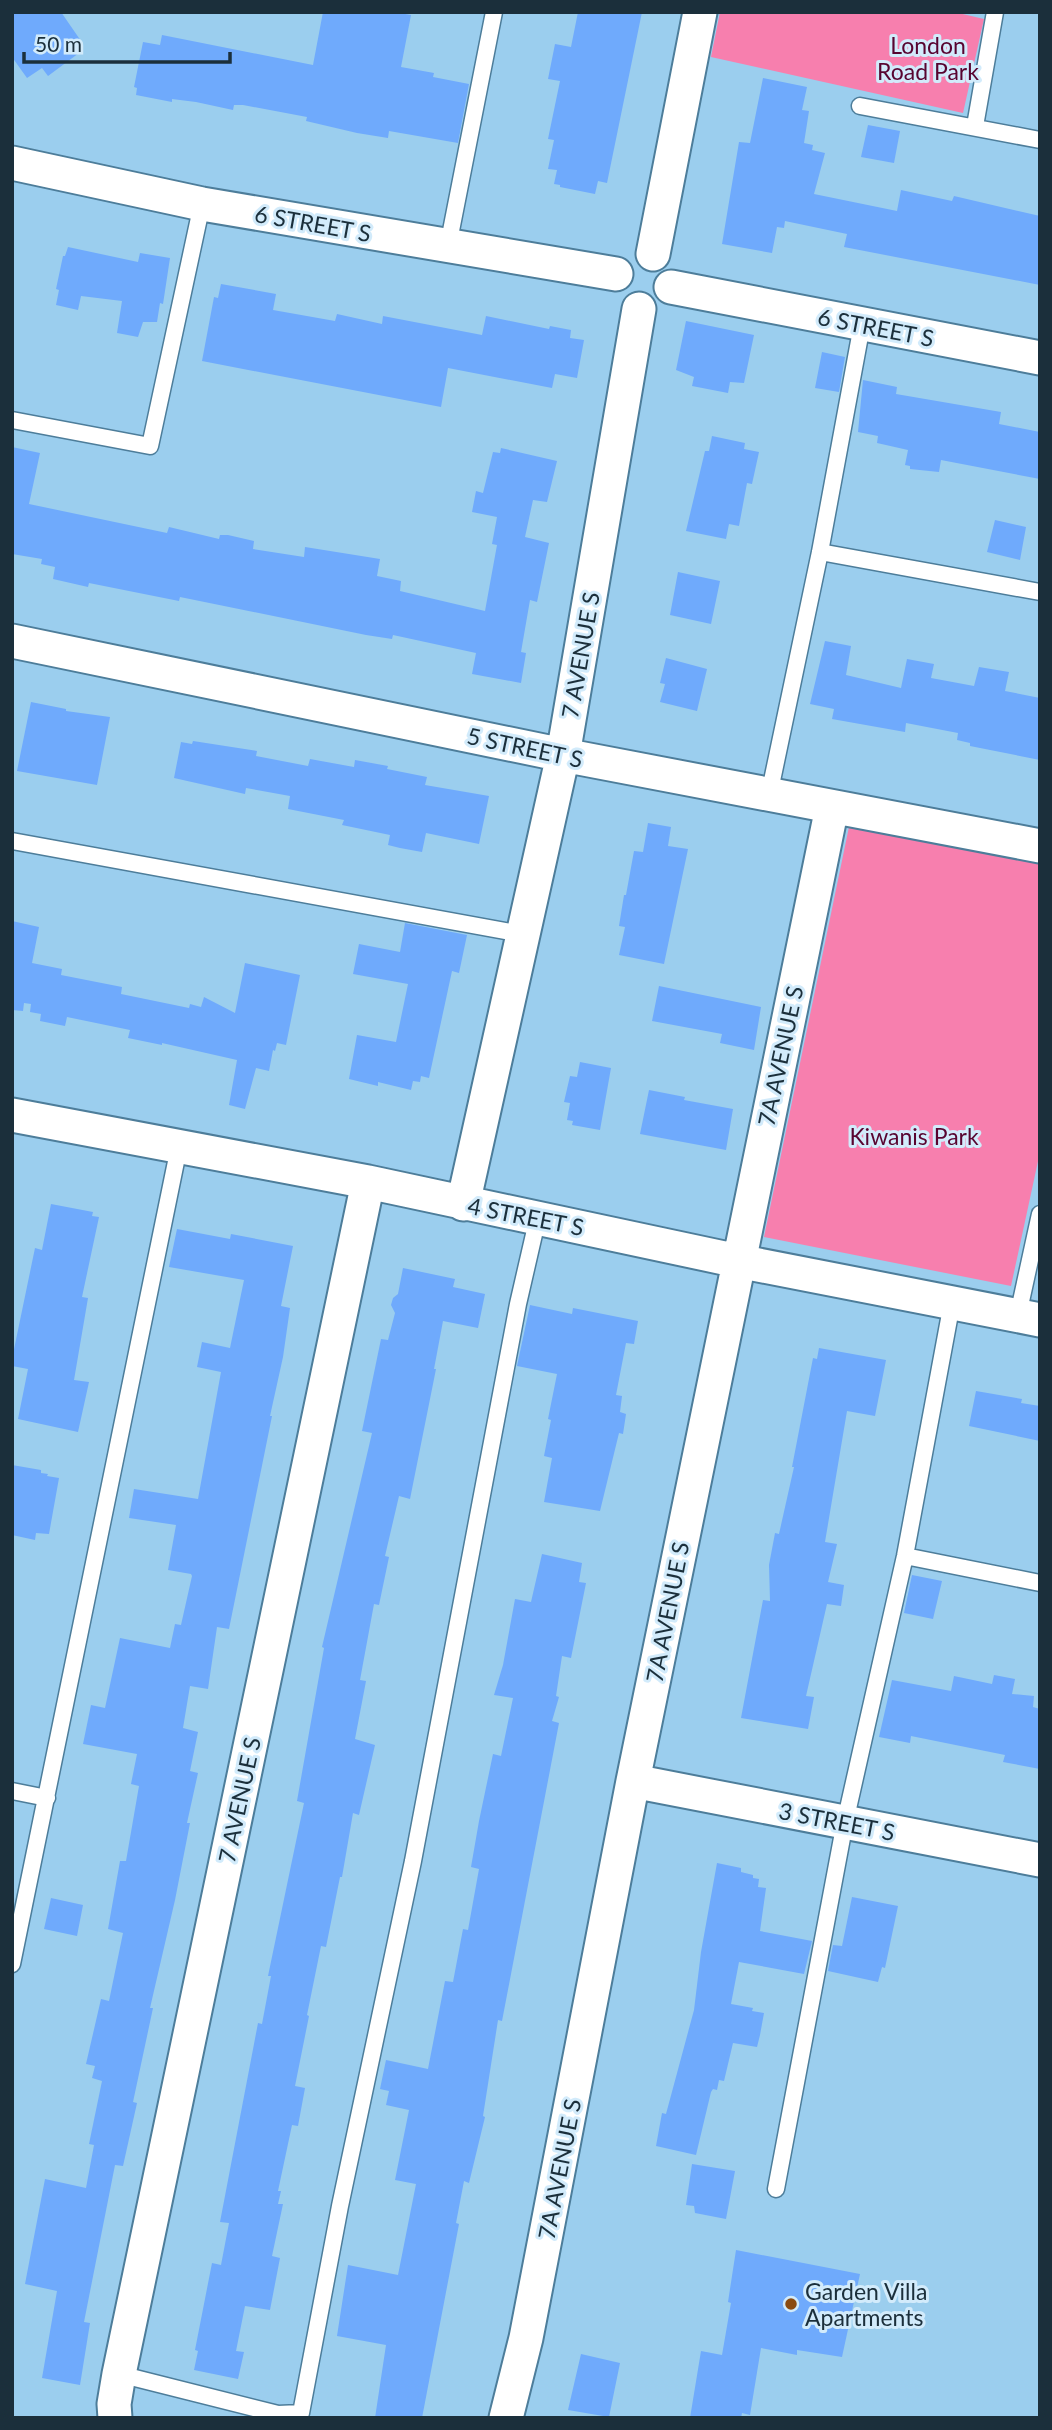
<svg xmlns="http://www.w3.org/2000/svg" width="1052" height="2430" font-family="Lato,sans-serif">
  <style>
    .green { fill: #f77fae }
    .building { fill: #6faafc }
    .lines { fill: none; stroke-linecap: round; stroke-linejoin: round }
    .service-casing { stroke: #4d7d9a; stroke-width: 19 }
    .minor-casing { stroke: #4d7d9a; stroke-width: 37 }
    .service { stroke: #fff; stroke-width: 16 }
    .minor { stroke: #fff; stroke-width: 33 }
    .poi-dot { fill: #8a4b11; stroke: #d2ebfb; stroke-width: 2.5 }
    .labels { text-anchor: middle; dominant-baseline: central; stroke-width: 6; stroke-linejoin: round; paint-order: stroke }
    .park-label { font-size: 23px; fill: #580430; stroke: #d2ebfb }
    .street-label { font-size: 23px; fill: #1b2f3b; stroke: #d2ebfb }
    .poi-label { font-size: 23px; fill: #1b2f3b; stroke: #d2ebfb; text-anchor: start }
  </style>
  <rect width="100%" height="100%" fill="#9bceee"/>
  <path class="green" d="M720 12H954L984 19 963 113 711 57Z
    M850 822 1040 858V1152L1011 1286 764 1237Z"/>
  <path class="building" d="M12 12H61L81 41 74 46 79 53 48 76 42 68 27 78 12 57Z
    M323 12H394L411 15 401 67 434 73 433 77 469 84 458 143 389 131 388 138 357 133 306 121 307 117 243 105H234L233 110 196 102 172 99V102L136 95 137 88 134 87 143 42 160 45 162 35 313 65Z
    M578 12H642L607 183 598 181 595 194 560 187V185L554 184 557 170 548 169 554 140 548 139 560 81 548 79 555 44 571 47Z
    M763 78 807 87 802 110 809 111 804 143 813 145 812 150 825 153 814 194 897 211 901 190 952 201 954 196 1040 216V285L844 247 847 234 785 221 784 228 777 227 772 253 722 244 739 142 750 143Z
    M868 125 900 131 894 163 861 157Z
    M68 247 138 262 140 253 170 258 163 304 160 303 157 322H143L138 337 117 333 122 301 81 296 78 310 56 305 59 290 56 289 63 256H65Z
    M221 284 276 294 273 310 335 321 337 314 382 324 383 316 482 335 486 316 549 329 550 326 571 330 570 338 584 340 577 378 555 374 552 388 448 368 441 407 202 361 214 297 218 298Z
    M686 321 754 335 744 383 730 382 728 393 692 386 694 377 676 370Z
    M822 352 845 357 839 392 815 388Z
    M863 380 897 387 896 394 1001 412 999 424 1040 432V479L941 460 939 472 910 469V466L905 465 908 450 877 443 878 436 858 432Z
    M712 436 745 443 744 449 759 452 752 484 747 483 739 526 729 524 726 539 686 531 705 451H709Z
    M12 447 40 453 29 504 167 533 169 527 219 539 220 535H228L254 541 253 549 304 557 305 547 380 559 377 576 401 581 400 591 485 611 497 545 492 544 497 517 472 512 476 491 483 493 493 452 500 453 501 448 557 461 547 502 533 500 525 537 549 543 537 602 530 600 521 652 526 653 521 683 472 674 476 653 393 635 392 639 366 635 180 597 179 601 89 583 88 587 53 579 55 567 41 564 42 559 12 554Z
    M995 520 1026 527 1020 560 987 552Z
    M678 572 720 581 711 624 670 615Z
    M825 641 851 646 846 675 901 688 907 659 934 664 931 678 974 686 979 667 1009 672 1005 691 1040 698V760L970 746V743L957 740 958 733 906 723 905 732 832 719 834 709 810 704Z
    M666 658 707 669 697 711 660 702 665 684 660 683Z
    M31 702 66 709V711L110 717 97 785 17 771Z
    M193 741 257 751 256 756 308 766 310 759 354 767 355 760 388 766 387 769 427 777 425 785 489 796 479 844 426 833 422 852 400 848 388 845 390 835 342 825 344 820 288 809 290 796 246 788 245 794 174 778 181 742 192 744Z
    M648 823 671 827 668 846 688 849 664 964 619 955 625 927 619 926 624 895H626L634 851 643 852Z
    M12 921 39 927 32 963 62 969 61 975 122 987 121 994 189 1008 190 1004 201 1007 204 997 235 1013 245 963 300 975 286 1045 277 1043 275 1051 273 1050 269 1071 256 1068 245 1109 229 1105 237 1060 162 1043V1045L128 1038 130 1030 67 1017 65 1026 40 1021 41 1014 30 1012 31 1004 24 1003 23 1011 12 1010Z
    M405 923 467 935 459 973 452 971 429 1078 421 1076 420 1082 413 1081 411 1090 378 1082V1086L349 1079 357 1035 396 1042 408 984 353 974 359 944 400 952Z
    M659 986 761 1007 754 1050 720 1043 722 1034 652 1021Z
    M580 1062 611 1068 600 1130 572 1125 573 1121 567 1120 570 1103 564 1102 570 1076 577 1077Z
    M649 1090 685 1097 684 1100 733 1109 726 1150 640 1134Z
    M51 1204 93 1212 92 1216 99 1217 82 1297 88 1298 74 1380 89 1382 78 1432 18 1419 28 1369 12 1366V1359L35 1248 42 1250Z
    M177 1229 230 1239 231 1234 293 1246 281 1306 290 1308 283 1357 270 1416H272L229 1629 217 1627 208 1689 190 1686 183 1728 198 1732 190 1771 198 1773 187 1823H190L175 1900 150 2008H153L133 2102 137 2103 123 2166 115 2165 84 2322 90 2323 80 2385 42 2378 57 2291 25 2284 45 2179 86 2188 94 2145 89 2144 102 2081 92 2078 95 2066 86 2064 101 1999 109 2001 123 1933 108 1929 120 1861H126L139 1786 131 1784 137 1754 83 1744 91 1705 105 1708 120 1638 170 1648 175 1624 181 1625 192 1576 191 1574 168 1570 176 1525 129 1518 134 1489 198 1499 221 1372 197 1367 202 1342 230 1348 244 1280 169 1267Z
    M403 1268 455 1279 453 1287 485 1294 478 1328 443 1321 434 1369H436L410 1499 399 1496 385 1556 389 1557 379 1605 374 1604 360 1680 366 1681 355 1739 375 1745 359 1815 353 1813 342 1877H340L326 1947 321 1946 307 2015 309 2016 295 2086 305 2088 298 2126 292 2125 278 2191H281L278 2204H283L272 2256 280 2258 270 2310 245 2306 236 2351 244 2352 238 2379 194 2370 198 2351 195 2350 212 2263 221 2265 229 2223 220 2222 258 2023 262 2024 271 1976H268L304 1803 297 1801 324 1648 322 1647 372 1433 362 1431 381 1339 388 1340 395 1313 391 1305 393 1298 398 1294Z
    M530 1305 572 1314 573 1308 638 1321 634 1344 626 1343 616 1395 622 1396 620 1412 626 1414 623 1434 619 1433 600 1511 544 1502 552 1458 544 1456 551 1420 548 1419 557 1374 517 1366Z
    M819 1348 886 1360 875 1416 847 1411 825 1542 837 1544 828 1582 844 1585 841 1606 827 1604 806 1696 814 1697 808 1729 741 1718 763 1600 770 1601 769 1565 775 1533 779 1534 794 1467H792L813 1358 817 1359Z
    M976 1391 1022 1399 1021 1403 1040 1406V1441L969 1426Z
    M12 1465 41 1470V1473L48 1474 47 1476 59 1478 49 1534 36 1533 35 1540 12 1535Z
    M542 1554 582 1563 579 1582 586 1583 571 1658 562 1656 556 1696 559 1697 552 1721 559 1723 502 2021 498 2020 483 2116 485 2117 469 2183 464 2181 456 2223 459 2224 422 2418H375L386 2345 337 2336 348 2265 398 2275 416 2184 395 2180 409 2110 386 2105 389 2091 380 2089 386 2060 428 2069 445 1981 453 1982 463 1929 468 1930 479 1869 471 1867 479 1821 493 1754 501 1756 513 1698 494 1695 503 1665 515 1599 531 1602Z
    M912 1575 942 1581 933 1619 904 1613Z
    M994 1675 1015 1679 1012 1694 1034 1696 1033 1707 1040 1709V1769L1003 1762 1005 1755 911 1736 910 1743 879 1737 892 1680 951 1691 954 1676 992 1684Z
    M717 1863 741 1868V1872L753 1875V1878L759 1879 758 1887 766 1888 760 1931 812 1941 804 1974 739 1962 731 2004 753 2008 752 2011 764 2013 760 2035 757 2047 733 2043 724 2081 719 2080 717 2090 713 2089 711 2092 696 2155 656 2146 662 2113 666 2114 694 2010 701 1952Z
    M852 1897 898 1906 885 1968 882 1967 878 1982 828 1971 833 1945 842 1946Z
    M51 1898 83 1905 77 1936 44 1929Z
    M692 2164 735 2171 726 2219 695 2213 694 2206 686 2205Z
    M736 2250 860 2274 842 2357 797 2350V2355L761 2348 750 2415 742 2413 741 2418H690L701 2351 722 2355 731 2303 728 2302Z
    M581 2354 620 2363 609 2417 568 2410Z"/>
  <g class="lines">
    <g class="service-casing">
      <path id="service" d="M860 106 1040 140
        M975 126 995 12
        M448 246 494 12
        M12 420 150 446 202 204
        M820 552 1040 592
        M769 795 820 552 862 325
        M12 841 522 934
        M1018 1315 1040 1214
        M905 1556 1040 1583
        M12 1791 47 1798
        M12 1964 179 1147
        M776 2189 845 1822 905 1556 952 1303
        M119 2374 278 2414 301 2413 340 2206 413 1861 518 1304 538 1217"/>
    </g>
    <g class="minor-casing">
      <path id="minor" d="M12 163 202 204 616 274
        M653 254 700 12
        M671 287 1040 358
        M12 641 563 755 1040 846
        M12 1115 368 1182 738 1261 1040 1320
        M463 1204 563 755 639 309
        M633 1781 1040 1860
        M115 2418 114 2404 119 2374 368 1182
        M506 2418 526 2338 633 1781 832 807"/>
    </g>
    <use href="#service" class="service"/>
    <use href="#minor" class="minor"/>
  </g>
  <circle class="poi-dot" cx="791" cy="2304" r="7"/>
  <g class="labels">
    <g class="park-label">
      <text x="928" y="45">London<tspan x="928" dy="26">Road Park</tspan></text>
      <text x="914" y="1136">Kiwanis Park</text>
    </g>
    <g class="street-label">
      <text transform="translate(313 223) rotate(10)">6 STREET S</text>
      <text transform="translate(876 327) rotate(11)">6 STREET S</text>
      <text transform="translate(580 655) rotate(-80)">7 AVENUE S</text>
      <text transform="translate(525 747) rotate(12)">5 STREET S</text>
      <text transform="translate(780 1056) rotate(-78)">7A AVENUE S</text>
      <text transform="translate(526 1216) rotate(11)">4 STREET S</text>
      <text transform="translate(667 1612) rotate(-79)">7A AVENUE S</text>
      <text transform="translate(239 1800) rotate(-78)">7 AVENUE S</text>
      <text transform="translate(837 1821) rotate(11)">3 STREET S</text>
      <text transform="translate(559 2169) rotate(-79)">7A AVENUE S</text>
    </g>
    <g class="poi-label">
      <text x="805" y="2291">Garden Villa<tspan x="805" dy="26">Apartments</tspan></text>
    </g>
  </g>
  <rect width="1052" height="2430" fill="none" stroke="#1b2f3b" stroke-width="28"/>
  <path d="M24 52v10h206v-10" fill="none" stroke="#1b2f3b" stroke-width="3.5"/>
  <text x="35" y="52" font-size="21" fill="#1b2f3b" stroke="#d2ebfb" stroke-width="5" paint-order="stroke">50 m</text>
</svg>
